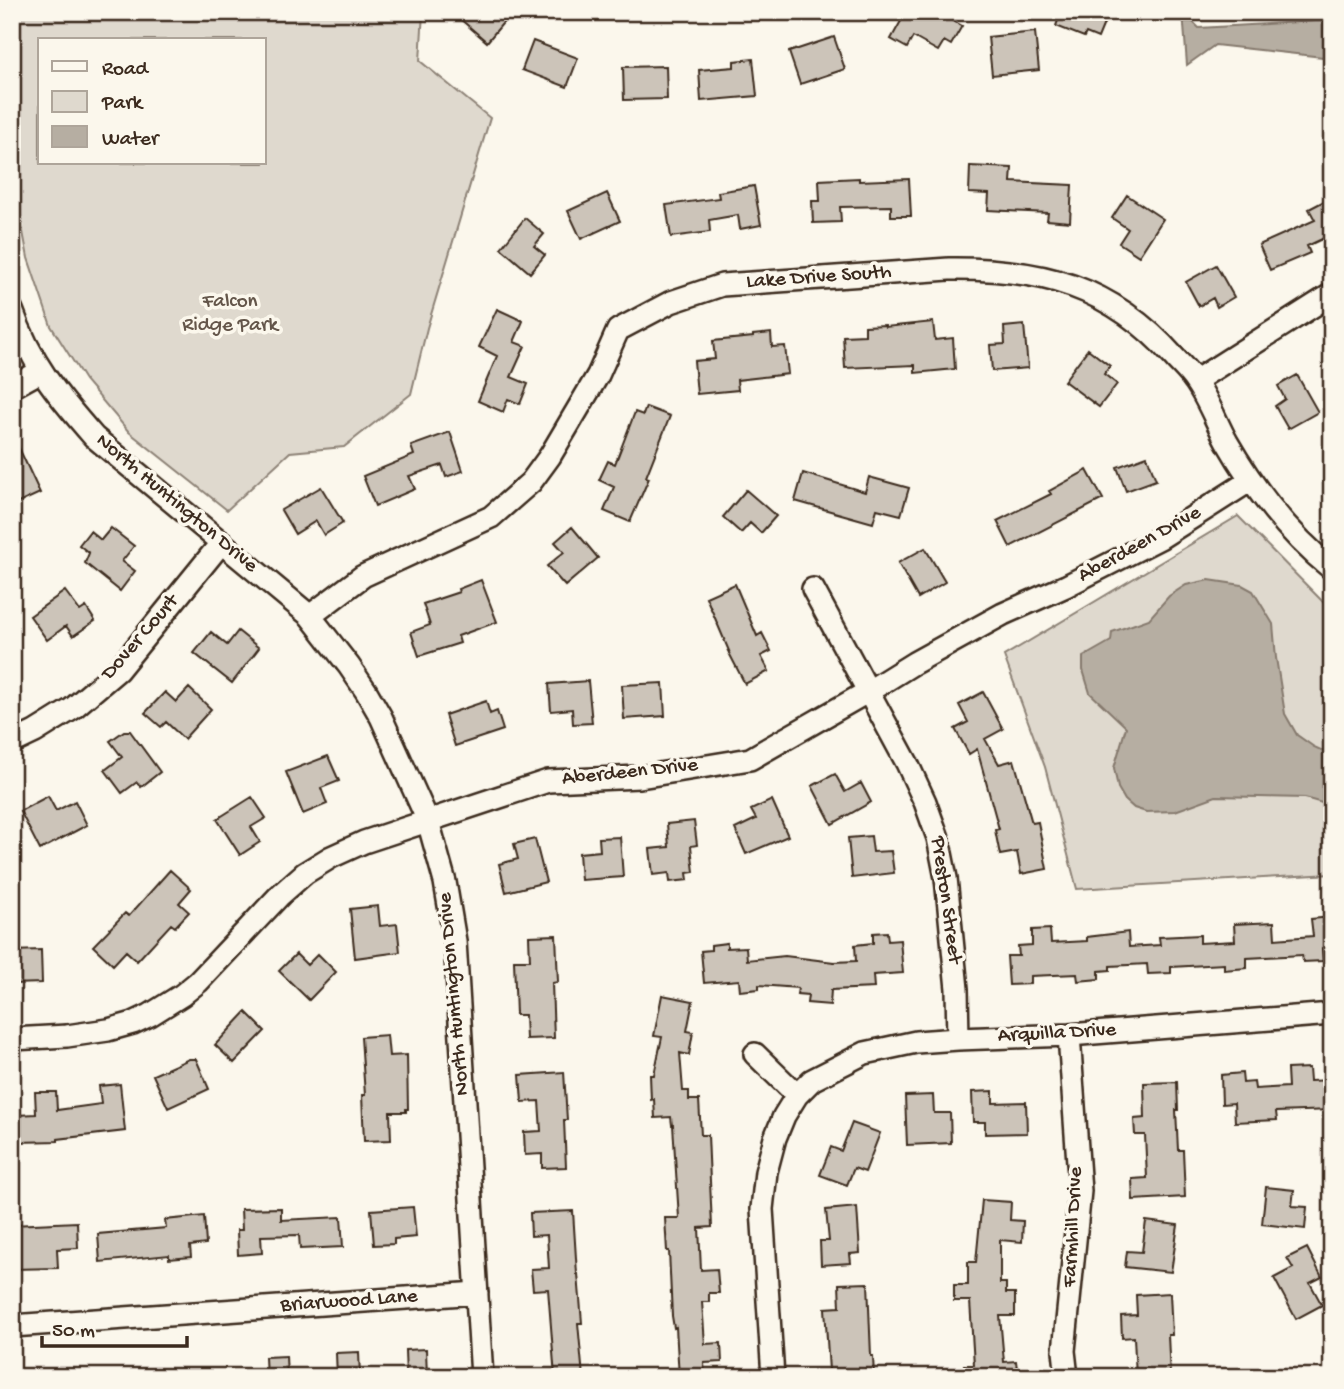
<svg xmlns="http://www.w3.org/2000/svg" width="1344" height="1389" font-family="'Gochi Hand',sans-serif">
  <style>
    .green { fill: #dfd9ce; stroke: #8d8276; stroke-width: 2; fill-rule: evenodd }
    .water { fill: #b6aea2; stroke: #85796d; stroke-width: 2 }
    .building { fill: #ccc4b9; stroke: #3b2a1e; stroke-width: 2 }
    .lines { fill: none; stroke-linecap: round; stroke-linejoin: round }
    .minor-casing { stroke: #3b2a1e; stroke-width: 26 }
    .minor { stroke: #fbf7ec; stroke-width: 21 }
    .labels { text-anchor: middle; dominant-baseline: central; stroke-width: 7; stroke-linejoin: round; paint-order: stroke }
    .street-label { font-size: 21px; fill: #3b2a1e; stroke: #fbf7ec }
    .park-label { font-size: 21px; fill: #64564a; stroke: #fbf7ec }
  </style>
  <rect width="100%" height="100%" fill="#fbf7ec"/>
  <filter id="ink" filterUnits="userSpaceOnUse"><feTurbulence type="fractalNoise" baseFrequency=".0143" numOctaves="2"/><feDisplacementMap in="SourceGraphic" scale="14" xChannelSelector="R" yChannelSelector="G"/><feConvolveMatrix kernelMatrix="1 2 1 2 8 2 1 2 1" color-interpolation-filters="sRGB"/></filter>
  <g filter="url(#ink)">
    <path class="green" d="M12 12H423L420 61 490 118 427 328 411 394 344 447 290 452 227 510 129 432 85 380 51 326 28 258 16 195 12 154ZM40 40H264V163H40Z
      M1238 516 1332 611V874L1077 889 1045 767 1004 656Z"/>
    <path class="water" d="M1183 12 1199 28 1332 20V64L1329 65 1323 57 1215 45 1187 65Z
      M1209 580 1242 585 1253 591 1273 624 1276 658 1285 714 1297 735 1314 747 1332 755V806L1305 798 1216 796 1175 811 1146 812 1134 808 1125 800 1118 788 1114 768 1126 727 1090 693 1083 670V657L1111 641 1112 632 1149 619 1169 596 1186 585Z"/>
    <path class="building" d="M452 12H512L487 42Z
      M906 12H937L962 26 951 45 944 41 938 51 913 37 907 48 891 39Z
      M1061 12H1095L1093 16 1105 21 1098 38 1086 33 1084 37 1056 26Z
      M1035 32 1039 70 992 75 988 37Z
      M834 37 845 69 800 84 789 52Z
      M533 41 578 58 567 87 522 70Z
      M753 59 757 96 701 101 699 70 734 67V61Z
      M666 66 667 99 624 100 623 67Z
      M970 166 1012 168 1011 182 1072 185 1070 222 1047 220 1048 213 988 210 989 194 969 193Z
      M859 178V181L909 179 911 216H891V206L840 207 841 222 813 223 812 201H820L819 180Z
      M754 186 761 225 740 229 738 215 709 220 710 232 671 237 666 205 719 198 718 192Z
      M607 193 620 221 581 239 568 211Z
      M1127 195 1163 219 1139 256 1119 243 1128 229 1112 218Z
      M1332 197V253L1324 238 1307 246 1310 253 1270 270 1259 245 1315 220 1309 209Z
      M525 218 544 234 534 246 545 255 530 273 501 248Z
      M1216 265 1234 297 1217 307 1213 298 1199 306 1186 282Z
      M497 309 523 321 514 342 525 346 511 377 528 384 520 404 508 399 503 412 478 401 497 356 479 347Z
      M933 322 935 340 953 338 955 369 915 373V365L845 368 843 336 865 335V326L885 325V327Z
      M1024 325 1028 368 992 371 990 345 1005 344 1004 327Z
      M771 333 772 347 785 346 788 374 737 380 738 390 697 394 694 361 715 359 713 341 753 337V335Z
      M1088 349 1110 366 1104 374 1117 384 1099 407 1064 381Z
      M1297 375 1318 412 1288 429 1275 406 1285 399 1278 386Z
      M646 407 670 416 646 477 649 478 630 522 604 511 614 487 599 480 608 461 615 464 635 412 643 415Z
      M450 432 463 471 446 477 442 465 409 476 415 489 375 506 363 476 414 455 411 446Z
      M12 433 40 493 12 506Z
      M1147 456 1156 480 1126 491 1117 467Z
      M1087 470 1103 499 1010 547 997 521 1051 494 1049 491Z
      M803 473 865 492 869 477 909 488 901 515 877 509 873 523 795 501Z
      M321 487 343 523 324 535 316 521 295 534 281 510Z
      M746 490 776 516 761 533 750 523 741 533 723 517Z
      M572 527 598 558 565 586 547 566 564 552 555 542Z
      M111 528 134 546 122 561 135 571 120 591 85 563 89 553 79 545 90 531 101 540Z
      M925 548 945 582 918 598 898 563Z
      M481 580 497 622 458 636 460 643 419 656 411 632 430 625 423 604 459 592 458 589Z
      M735 584 757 636 762 633 771 651 761 656 769 671 745 684 728 651H729L706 597Z
      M65 591 80 611 86 607 95 621 73 636 66 626 47 640 30 616Z
      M238 631 259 648 232 683 194 653 211 632 227 645Z
      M588 681 592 723 573 724 572 709 551 711 549 684Z
      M663 683 665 716 624 719 622 685Z
      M189 688 211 709 184 739 166 722 161 727 145 713 165 692 176 702Z
      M983 692 1003 729 985 739 999 764 1014 760 1032 823 1038 822 1047 869 1021 874 1017 852 1000 855 995 830 999 829 977 749 969 754 955 729 968 722 959 705Z
      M486 701 490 714 497 711 503 730 455 746 445 715Z
      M124 731H130L160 772 141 787 137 782 122 793 105 770 122 757 110 741Z
      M328 756 339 781 321 788 327 804 303 814 286 772Z
      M835 774 845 792 861 783 871 802 832 824 812 786Z
      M48 796 56 811 75 801 87 825 40 850 20 811Z
      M252 797 266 818 251 827 260 842 240 855 217 819Z
      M772 800 788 836 746 854 735 829 756 819 751 810Z
      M694 821 697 845 691 846 694 872 687 873 688 880 670 882 669 873 653 875 650 849 669 847 667 824Z
      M871 836 873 852 891 851 894 873 852 878 848 838Z
      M620 837 623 877 581 880 579 853 600 851 599 838Z
      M535 839 546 882 506 892 499 864 518 859 514 844Z
      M170 870 191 889 179 903 189 912 175 927 171 924 137 961 126 951 113 965 93 946 125 913 129 916Z
      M378 906 380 926 397 924 400 952 355 958 350 909Z
      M1332 917V948L1322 949 1323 961 1303 962 1302 955 1247 958V968L1224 970V964L1171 967V973L1148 974 1147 964 1110 966V970L1099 971V979L1078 981 1077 974 1030 976V984L1009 985 1007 956H1019L1018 946 1032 945V930L1050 929 1051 943 1087 941V937L1128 932 1129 947 1160 945 1159 937 1200 935V943L1235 941 1234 924 1274 922 1275 939 1313 936 1311 919Z
      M887 932 888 941 900 940 903 973 873 975 874 988 831 990 830 1005 807 1003 808 995 797 994 798 988 759 985V989L740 991 739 980 704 983 701 951 711 950V945L727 943V948L746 947 747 960 785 956 834 962 856 961 855 945 873 943V933Z
      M556 935 558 982 552 983 554 1038 526 1039 525 1015H516L514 960H530L529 936Z
      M41 950 42 983 12 984V951Z
      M296 954 307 965 318 954 336 972 309 1000 279 971Z
      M662 995 693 1001 687 1031 693 1032 689 1055 680 1053 683 1091H689V1100H699L701 1135H708L712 1227 699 1228 701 1270 717 1269 719 1293H709V1302H702L705 1344 721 1343 722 1362 704 1363 705 1377H679L676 1327 674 1328 672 1316 669 1251H667L665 1218H679L673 1125H672L671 1117 655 1118 654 1099 651 1100 650 1075H654L662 1037 654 1036Z
      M246 1012 265 1031 234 1063 215 1045Z
      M387 1035 389 1056 407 1055 408 1109H406V1112H390L391 1140 364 1141 362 1095H365L361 1037Z
      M189 1059H196L209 1089 168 1108 153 1075Z
      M1309 1068 1310 1081 1332 1080V1110L1276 1112 1277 1120 1235 1122 1234 1103 1222 1104 1221 1075 1242 1073 1243 1083 1254 1082 1255 1089 1288 1087 1287 1069Z
      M564 1072 567 1120H564L566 1167 542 1168V1154L525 1155 524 1132 541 1131 539 1101 522 1102 520 1075Z
      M1177 1082 1178 1110H1176L1178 1150H1183L1185 1197 1133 1200 1132 1179 1147 1178 1145 1135H1135L1134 1119 1145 1118 1144 1083Z
      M120 1084 125 1131 58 1139V1141L18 1142 17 1115 36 1114 35 1092H56L57 1110 101 1104 99 1086Z
      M993 1091V1103L1026 1102 1027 1133 985 1134V1122H973L972 1092Z
      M933 1095 934 1113H950L951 1143 907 1145 905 1096Z
      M852 1123 880 1133 865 1172 854 1168 847 1185 820 1175 831 1147 841 1151Z
      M1266 1187 1294 1190 1292 1206 1307 1207 1305 1229 1262 1224Z
      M982 1200 1011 1202 1010 1220 1023 1221 1022 1242 1000 1240V1283H1006V1293H1015V1316H1000L1004 1362 1016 1361 1018 1377H965L964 1365H974L970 1301H954V1285H968V1262H976Z
      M413 1207 416 1237 394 1239V1244L374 1245 371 1210Z
      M857 1207 860 1253 850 1254 851 1263 821 1265 820 1241H829L826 1210Z
      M281 1208V1220L341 1217 343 1247 300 1249 299 1235 261 1236 262 1253 238 1255 237 1230H242L241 1209Z
      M573 1211 577 1274H578L582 1323H578L583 1377H555L548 1289 533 1290 531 1269 549 1268 547 1235 531 1236 530 1213Z
      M204 1216 206 1244 190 1246 191 1257 169 1259V1255L100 1262 98 1234 166 1228 165 1220Z
      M1146 1221 1178 1225 1171 1272 1125 1267 1127 1251 1142 1252Z
      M77 1222 78 1248 57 1249 58 1268 12 1269V1225Z
      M1307 1248 1322 1277 1310 1283 1322 1305 1296 1319 1274 1278 1293 1268 1287 1258Z
      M868 1283 871 1356H873L874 1377H837V1370L829 1371 825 1308 840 1307 839 1284Z
      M1170 1293 1172 1335H1168L1170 1377H1136L1134 1337 1122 1338 1121 1316 1137 1315 1136 1295Z
      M426 1349 427 1377H406L405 1350Z
      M359 1352 360 1377H337L336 1353Z
      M286 1356 287 1377H266L265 1357Z"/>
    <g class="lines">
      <g class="minor-casing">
        <path id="minor" d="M12 310C30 362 58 396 94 437L310 616 349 666 366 691 381 717 428 821 445 882 455 941 482 1377
          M1195 381 1332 294
          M12 387 41 371
          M813 589 907 763 925 802 938 838 946 878 957 989 958 1039
          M310 616 363 576 491 517 531 482 550 456 598 375 618 330 671 302 722 285 949 269C1041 268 1111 286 1174 357 1181 365 1189 372 1195 381 1208 399 1216 422 1227 442 1254 489 1290 535 1332 569
          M12 743 35 732 72 709 118 670 222 542
          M12 1039 67 1036 108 1030 133 1023 150 1015 182 995 198 982 280 895 305 873 331 857 364 842 548 781 640 777 750 759 869 691 914 663 1003 614 1066 586 1160 538 1251 480
          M755 1054 797 1095
          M12 1326 477 1293
          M773 1377 762 1209 766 1172 775 1138 784 1116 797 1095 812 1080 865 1053 916 1042 958 1039 1069 1035 1332 1014
          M1067 1377 1064 1351 1080 1191 1069 1035"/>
      </g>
      <use href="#minor" class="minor"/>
    </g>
  </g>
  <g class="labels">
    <g class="street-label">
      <text transform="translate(819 278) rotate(-4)">Lake Drive South</text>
      <text transform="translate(176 504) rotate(40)">North Huntington Drive</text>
      <text transform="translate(1140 545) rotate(-29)">Aberdeen Drive</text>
      <text transform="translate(141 638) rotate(-49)">Dover Court</text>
      <text transform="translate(630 773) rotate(-6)">Aberdeen Drive</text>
      <text transform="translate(945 900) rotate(82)">Preston Street</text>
      <text transform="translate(455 994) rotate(-95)">North Huntington Drive</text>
      <text transform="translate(1057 1034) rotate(-3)">Arquilla Drive</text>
      <text transform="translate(1074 1227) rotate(-87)">Farmhill Drive</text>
      <text transform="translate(349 1302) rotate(-4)">Briarwood Lane</text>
    </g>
    <g class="park-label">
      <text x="230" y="302">Falcon<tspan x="230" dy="24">Ridge Park</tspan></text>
    </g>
  </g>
  <rect width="1344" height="1389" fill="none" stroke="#fbf7ec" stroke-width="42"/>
  <rect x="21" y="21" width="1302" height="1347" fill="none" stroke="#3b2a1e" stroke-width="2.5" filter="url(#ink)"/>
  <rect x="38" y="38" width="228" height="126" fill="#fbf7ec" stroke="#aea59a" stroke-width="2"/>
  <rect x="52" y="61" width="35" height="10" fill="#fbf7ec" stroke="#aea59a" stroke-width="2"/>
  <text x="102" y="74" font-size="21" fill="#3b2a1e">Road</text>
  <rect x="52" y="91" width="35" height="21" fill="#dfd9ce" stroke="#aea59a" stroke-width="2"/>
  <text x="102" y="108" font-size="21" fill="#3b2a1e">Park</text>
  <rect x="52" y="126" width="35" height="21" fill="#b6aea2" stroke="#aea59a" stroke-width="2"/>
  <text x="102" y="144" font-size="21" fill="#3b2a1e">Water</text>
  <path d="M42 1336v10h145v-10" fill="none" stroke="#3b2a1e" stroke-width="3.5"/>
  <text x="52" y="1336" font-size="21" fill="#3b2a1e" stroke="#fbf7ec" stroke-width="5" paint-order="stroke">50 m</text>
</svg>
